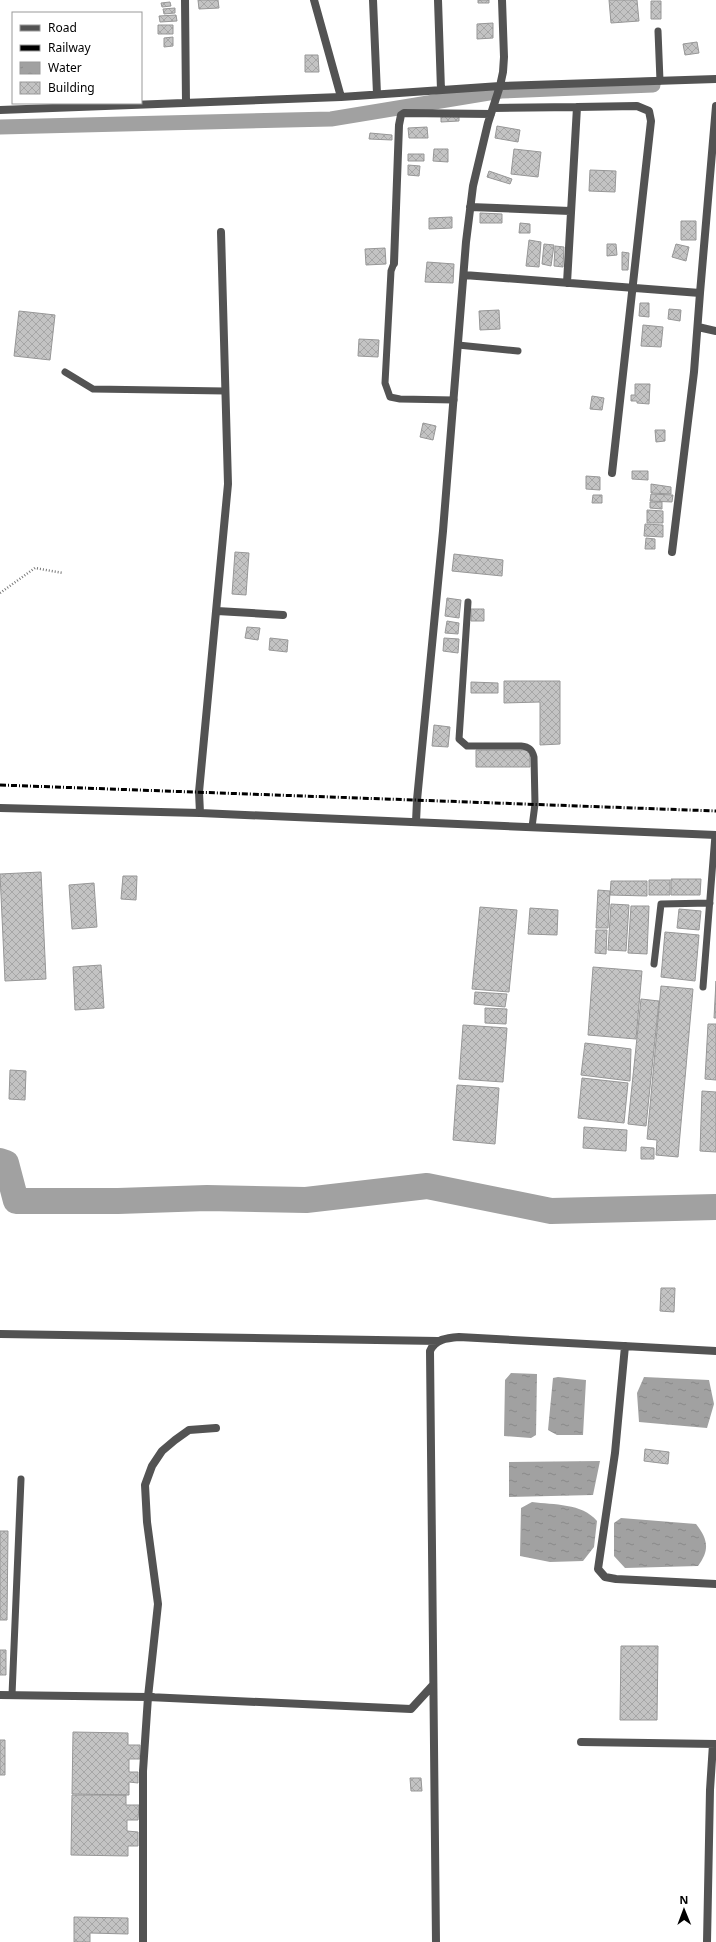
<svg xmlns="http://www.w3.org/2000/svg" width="716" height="1942" font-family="'Noto Sans',sans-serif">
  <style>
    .water { fill: url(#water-ripples) }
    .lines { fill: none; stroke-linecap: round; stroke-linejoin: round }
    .canal { stroke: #a1a1a1; stroke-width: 15 }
    .river { stroke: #a1a1a1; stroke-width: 26 }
    .building { fill: url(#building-cross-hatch); stroke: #979797 }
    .path { stroke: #757575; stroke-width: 2.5; stroke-dasharray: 1 2; stroke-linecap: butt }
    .service { stroke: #535353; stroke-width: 7 }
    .minor { stroke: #535353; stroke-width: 8 }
    .rail { stroke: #000; stroke-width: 3; stroke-dasharray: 6 2 1 2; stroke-linecap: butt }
  </style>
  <defs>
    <pattern id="water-ripples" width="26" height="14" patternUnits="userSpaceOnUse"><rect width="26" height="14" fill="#a1a1a1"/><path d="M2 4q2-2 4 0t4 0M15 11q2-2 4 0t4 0" fill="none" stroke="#898989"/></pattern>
    <pattern id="building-cross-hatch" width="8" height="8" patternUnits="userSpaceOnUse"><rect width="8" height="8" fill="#c3c3c3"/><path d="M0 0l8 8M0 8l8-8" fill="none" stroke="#a6a6a6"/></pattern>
  </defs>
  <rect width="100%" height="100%" fill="#fff"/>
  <path class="water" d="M511 1373 537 1374 536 1435 531 1438 504 1436 505 1380Z
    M558 1377 586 1380 583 1435H557L548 1430 553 1378Z
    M644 1377 709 1380 714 1404 707 1428 639 1422 637 1393Z
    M600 1461 593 1495 509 1497V1462Z
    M532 1502C554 1505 582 1503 597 1521L594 1547 583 1561 550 1562 520 1556 521 1508Z
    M621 1518 696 1524C708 1539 710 1550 698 1566L625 1568 614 1556V1523Z"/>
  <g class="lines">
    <path class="canal" d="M0 127 331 119 501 91 653 85"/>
    <path class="river" d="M0 1161 6 1163 16 1201H118L207 1198 306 1200 427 1186 551 1211 716 1207"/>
  </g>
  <path class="building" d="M198 0H218L219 8 199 9Z
    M478 0H489V3H478Z
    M609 0H637L639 21 611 23Z
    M651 1H661V19H651Z
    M170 2 171 6 162 7 161 3Z
    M175 8V13L164 14 163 9Z
    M176 15 177 21 160 22 159 16Z
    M493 23V38L477 39V24Z
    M158 25H173V34H158Z
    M173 37V46L164 47V38Z
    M697 42 699 53 685 55 683 44Z
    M305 55H318L319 72H305Z
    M441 116H459V121L441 122Z
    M497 126 520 130 518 142 495 138Z
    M427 127 428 138H409L408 128Z
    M370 133 392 135V140L369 139Z
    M434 149H448V162L433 161Z
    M514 149 541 152 538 177 511 174Z
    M408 154H424V161H408Z
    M408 165 420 166 419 176 408 175Z
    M590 170 616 171 615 192 589 191Z
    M489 171 512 179 510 184 487 177Z
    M480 213 502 214V223H480Z
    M452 217V228L429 229V218Z
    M681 221H696V240H681Z
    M520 223 530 224V233H519Z
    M529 240 541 242 539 267 526 266Z
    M544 244 554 245 551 266 542 264Z
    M607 244H616L617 255 607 256Z
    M676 244 689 247 686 261 672 257Z
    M555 246 564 247 563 267 554 266Z
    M385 248 386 264 366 265 365 249Z
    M622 252 629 253 628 270H622Z
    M427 262 454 264 453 283 425 282Z
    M640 303H649V317L639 316Z
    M669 309 681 310 680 321 668 319Z
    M499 310 500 329 480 330 479 311Z
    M19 311 55 315 50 360 14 356Z
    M643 325 663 327 661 347 641 346Z
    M359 339 379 340 378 357 358 356Z
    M635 384H650L649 404 637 403V401H631V395H635Z
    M592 396 604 398 602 410 590 409Z
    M423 423 436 426 433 440 420 437Z
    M655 430H665V441L656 442Z
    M632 471H648V480L632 479Z
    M586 476 600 477V490L586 489Z
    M651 484 671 487V494L651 493Z
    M651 494 673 495 672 502 650 501Z
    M593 495H602V503H592Z
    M650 502H662V509L650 508Z
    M647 510 663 511V523H647Z
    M645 524 663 525V537L644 536Z
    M646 538 655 539V549H645Z
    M235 552 249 553 246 595 232 594Z
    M454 554 503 560 502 576 452 571Z
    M447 598 461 600 459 618 445 616Z
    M471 609H484V621H471Z
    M447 621 459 623 458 634 445 633Z
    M247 627 260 628 258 640 245 638Z
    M270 638 288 640 287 652 269 650Z
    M444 638 459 639 458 653 443 651Z
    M504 681H560V744L540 745V702L504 703Z
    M471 682 498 683V693H471Z
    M434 725 450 727 448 747 432 746Z
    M476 750H530V767H476Z
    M41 872 46 979 5 981 0 874Z
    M123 876H137L136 900 121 899Z
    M671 879H701L700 895H671Z
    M649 880H670V895H649Z
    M611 881H647V896L610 895Z
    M94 883 97 927 72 929 69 885Z
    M598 890 610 891 608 928H596Z
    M611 904 629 905 626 951 608 950Z
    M631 906H649L647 954 628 953Z
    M480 907 517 910 509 992 472 989Z
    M530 908 558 910 557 935 528 934Z
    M679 909 701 911 699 930 677 928Z
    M596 930H607L606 954 595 953Z
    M665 932 699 935 695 981 661 977Z
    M101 965 104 1008 75 1010 73 967Z
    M593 967 642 971 636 1039 588 1035Z
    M716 981V1018H714Z
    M661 986 693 989 678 1157 656 1155 657 1140 647 1139Z
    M475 992 507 994 505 1007 474 1004Z
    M641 999 659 1001 646 1126 628 1124Z
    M485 1008 507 1009 506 1024 485 1023Z
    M708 1024H716V1080L705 1079Z
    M463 1025 507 1028 503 1082 459 1079Z
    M585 1043 631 1049 630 1081 581 1075Z
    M10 1070 26 1071 25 1100 9 1099Z
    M582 1078 628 1083 624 1123 578 1118Z
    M457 1085 499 1088 495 1144 453 1140Z
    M702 1091 716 1092V1152L700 1151Z
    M584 1127 627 1130 626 1151 583 1148Z
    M641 1147 654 1148V1159H641Z
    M661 1288H675L674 1312 660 1311Z
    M645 1449 669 1452 668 1464 644 1461Z
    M0 1531H8L7 1620H0Z
    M621 1646H658L657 1720H620Z
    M0 1650H6V1675H0Z
    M73 1732 128 1733V1745H140V1759H129V1772H138V1783L129 1782V1795L72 1794Z
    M0 1740H5V1775H0Z
    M410 1778H421L422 1791H411Z
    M72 1795H126V1805H139L138 1820H127V1831L138 1832V1846H128V1856L71 1855Z
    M74 1917 128 1918V1934L90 1933V1942H74Z"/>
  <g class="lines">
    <path class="path" d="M0 593 35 568 63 573"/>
    <path class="service" d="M658 31 660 81
      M394 263 391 271 385 383 390 397 400 399 454 400
      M458 345 518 351
      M65 372 93 389 225 391
      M468 602 459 739 467 746H521C529 747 532 749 534 757L535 804 532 827
      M654 964 661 904 710 903
      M703 987 715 835
      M12 1695 21 1479"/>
    <path class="minor" d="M185 0 186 103
      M373 0 377 94
      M438 0 441 90
      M341 97 500 86 716 79
      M577 107 637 106 649 111 651 121 612 473
      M493 108 577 107 567 283
      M0 110 341 97 314 0
      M470 207 570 211
      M394 263 399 125 401 115 404 113 491 114
      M464 275 700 293 694 372 672 552
      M700 293 716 106
      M698 327 716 331
      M217 611 283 615
      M0 808 200 813 716 835
      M200 813 199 792 228 484 221 232
      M416 822 417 800 443 531 466 242 473 186 488 123 500 86 503 72 504 57 502 0
      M0 1334 438 1341
      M625 1346 615 1453 598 1569 605 1577 616 1579 716 1584
      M216 1428 189 1430 175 1440 162 1451 152 1466 145 1485 147 1522 158 1604 148 1697 411 1709 433 1685
      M0 1695 148 1697
      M581 1742 716 1744
      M143 1942V1771L148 1697H153
      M436 1942 430 1351C435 1339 447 1338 459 1337L716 1351
      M707 1942 710 1790 713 1744"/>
    <path class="rail" d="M0 785 716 811"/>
  </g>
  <rect x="12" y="12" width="130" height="92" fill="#ffffff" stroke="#999999"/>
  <rect x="20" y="25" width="20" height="6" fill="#535353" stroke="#999999"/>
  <text x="48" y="32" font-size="12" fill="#000000">Road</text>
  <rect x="20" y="45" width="20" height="6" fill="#000000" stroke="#999999"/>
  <text x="48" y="52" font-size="12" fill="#000000">Railway</text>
  <rect x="20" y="62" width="20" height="12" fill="url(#water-ripples)" stroke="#999999"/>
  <text x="48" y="72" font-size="12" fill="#000000">Water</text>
  <rect x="20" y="82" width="20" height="12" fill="url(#building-cross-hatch)" stroke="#999999"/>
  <text x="48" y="92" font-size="12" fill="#000000">Building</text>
  <g transform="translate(684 1910) rotate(359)" stroke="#ffffff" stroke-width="3" paint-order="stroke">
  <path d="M0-3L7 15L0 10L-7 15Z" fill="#000000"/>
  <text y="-6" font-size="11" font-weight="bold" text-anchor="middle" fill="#000000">N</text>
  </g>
</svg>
